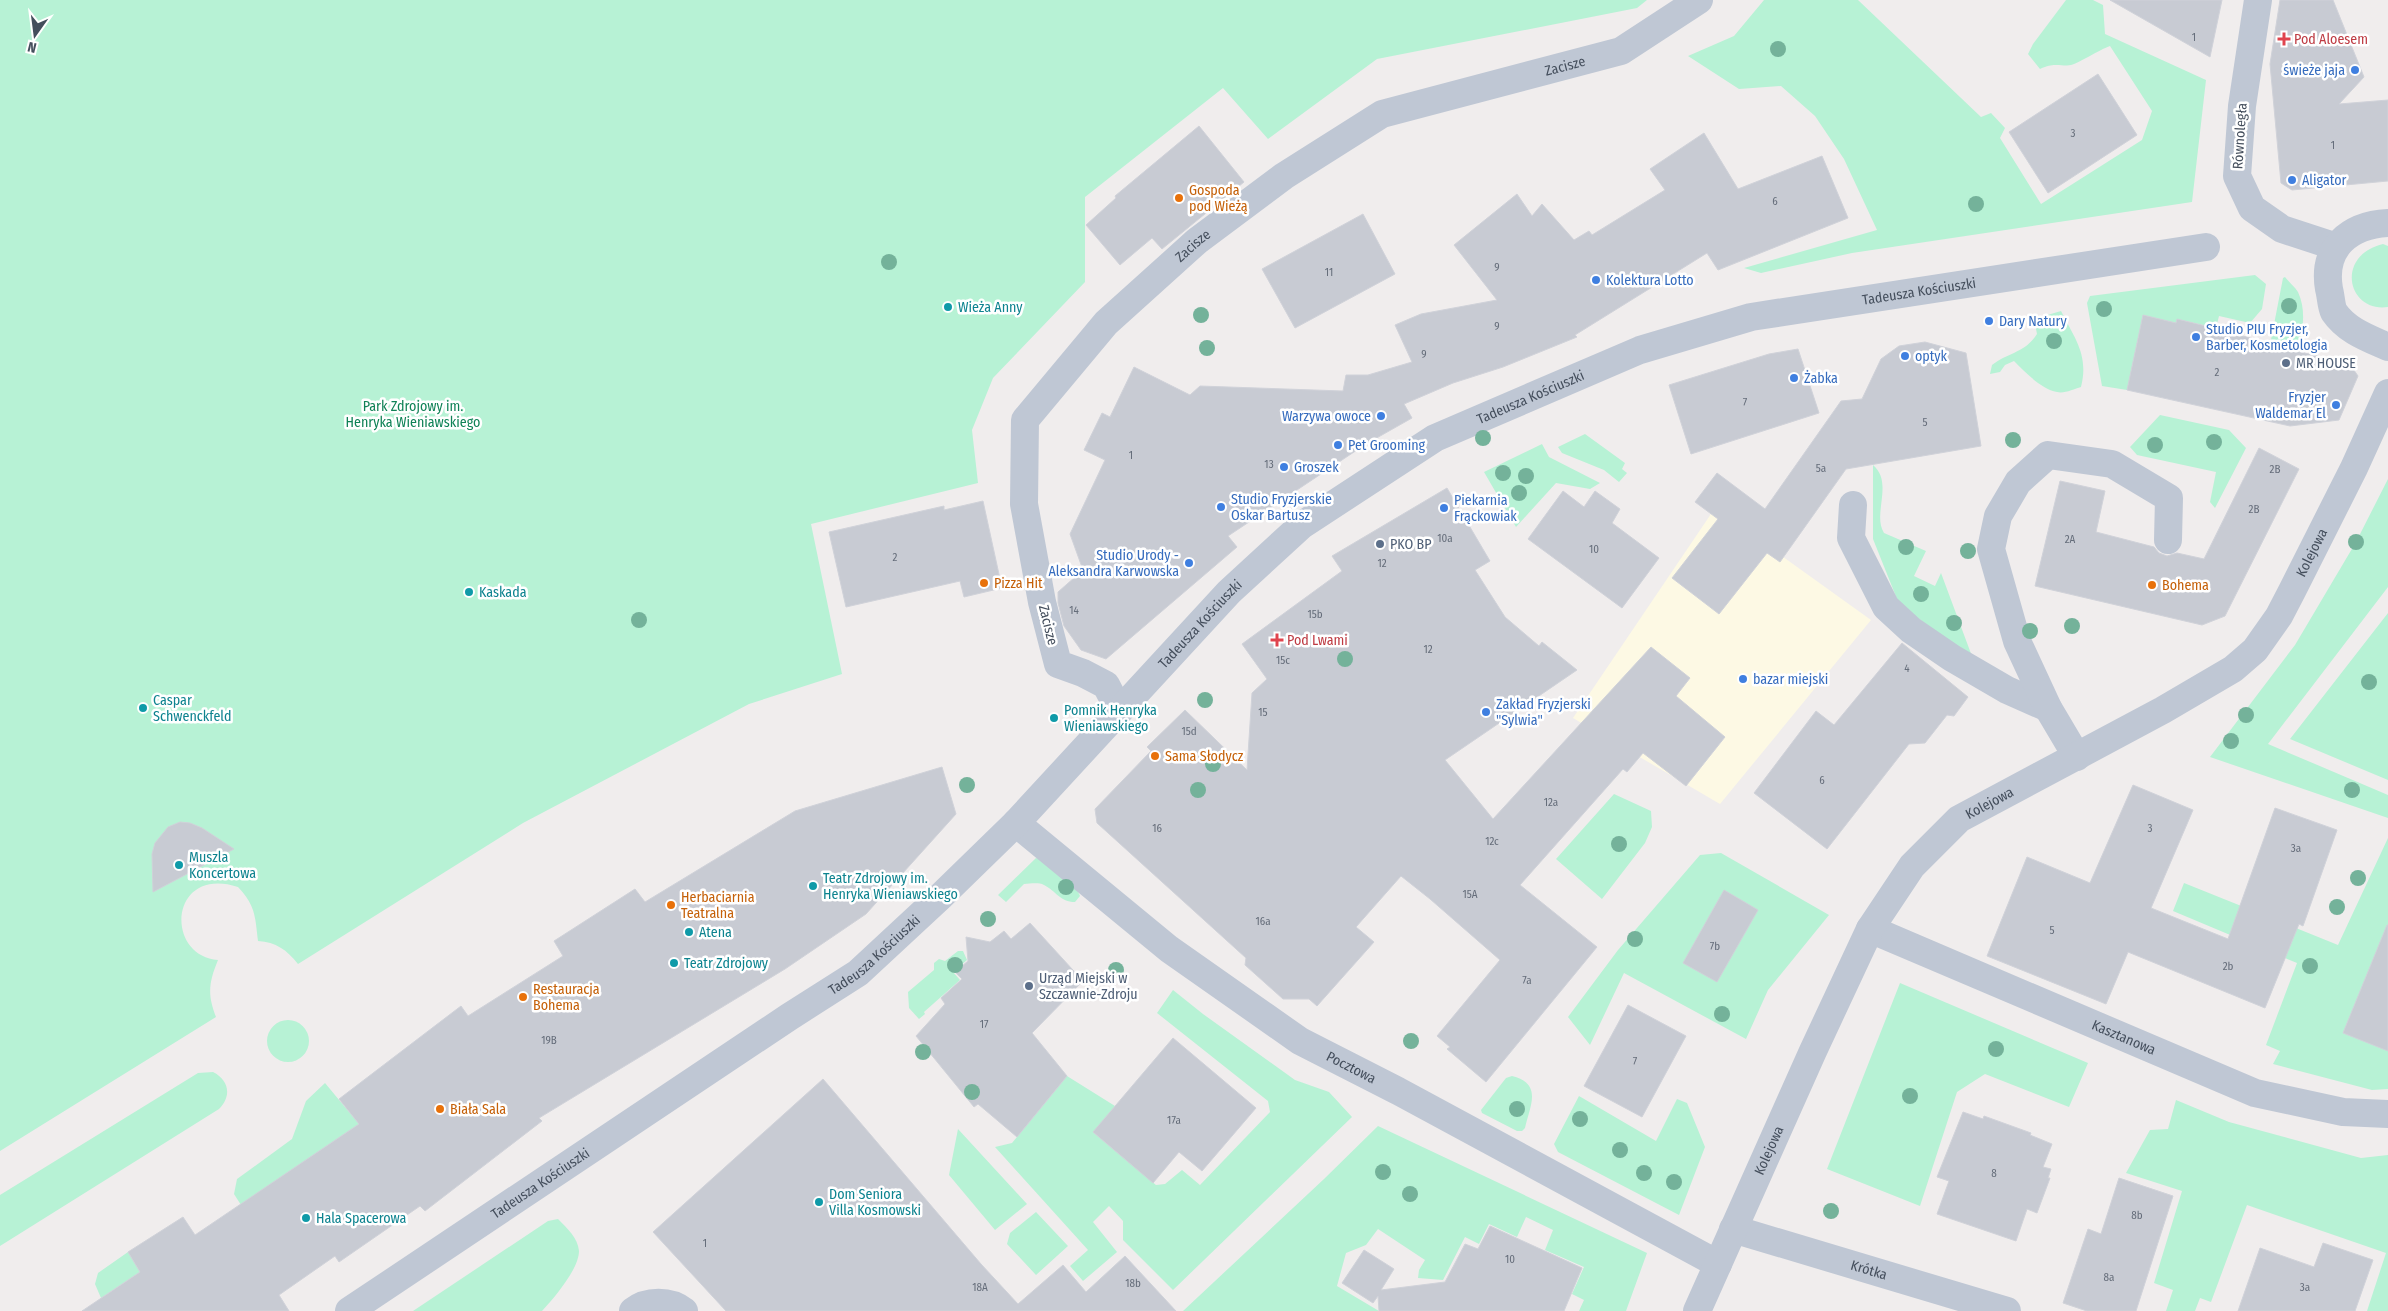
<svg xmlns="http://www.w3.org/2000/svg" width="2388" height="1311" font-family="'Fira Sans Condensed',sans-serif">
  <style>
    .commercial { fill: #fdf9e4 }
    .green { fill: #b7f2d5 }
    .building { fill: #c8cbd3; stroke: #d0d2d9 }
    .lines { fill: none; stroke-linecap: round; stroke-linejoin: round }
    .minor { stroke: #bfc7d4; stroke-width: 28 }
    .tree { fill: #74b29a }
    .health-dot { fill: #e0444e; stroke: #fff; stroke-width: 2 }
    .shop-dot { fill: #3f7fe0; stroke: #fff; stroke-width: 2 }
    .food-dot { fill: #e8710a; stroke: #fff; stroke-width: 2 }
    .culture-dot { fill: #0f9aa8; stroke: #fff; stroke-width: 2 }
    .service-dot { fill: #5c6f8a; stroke: #fff; stroke-width: 2 }
    .labels { text-anchor: middle; dominant-baseline: central; stroke-width: 5; stroke-linejoin: round; paint-order: stroke }
    .number-label { font-size: 11px; fill: #656d7a }
    .health-label { font-size: 14px; fill: #be3a42; stroke: #fff; text-anchor: start }
    .street-label { font-size: 14px; fill: #444e5c; stroke: #fff }
    .shop-label { font-size: 14px; fill: #366cbe; stroke: #fff; text-anchor: start }
    .food-label { font-size: 14px; fill: #c56008; stroke: #fff; text-anchor: start }
    .culture-label { font-size: 14px; fill: #0d838f; stroke: #fff; text-anchor: start }
    .service-label { font-size: 14px; fill: #4e5e75; stroke: #fff; text-anchor: start }
    .park-label { font-size: 14px; fill: #0f8256; stroke: #fff }
  </style>
  <rect width="100%" height="100%" fill="#f0eded"/>
  <path class="commercial" d="M1715 508 1871 620 1720 804 1573 718Z"/>
  <path class="green" d="M0 0H1647L1637 8 1377 59 1268 139 1223 88 1085 197V282L993 378 972 430 978 483 811 524 842 674 749 704 523 823 298 964C287 950 276 942 258 941 255 917 256 906 238 887 169 865 164 956 218 960 209 982 207 994 216 1017L0 1151Z
    M1764 0H1858L1981 117 1991 113 2005 128 2000 138 2041 204 2142 140 2152 111 2110 46C2101 49 2075 65 2071 65 2056 67 2056 62 2040 69L2028 54 2033 44 2066 0H2093L2103 5 2105 34 2206 80 2192 202 1852 253 1761 273 1744 268 1877 230 1844 159 1815 116 1781 86 1739 89 1688 56 1734 36Z
    M2383 244 2388 246V307C2348 313 2334 256 2383 244Z
    M2255 275 2266 284 2262 309 2250 323 2219 316 2216 328 2177 319 2176 323 2143 315 2127 390 2102 386 2087 303 2090 296Z
    M2285 277C2289 282 2295 287 2298 292 2307 311 2302 333 2299 352L2270 345 2283 278Z
    M2061 311C2075 339 2089 355 2081 387 2074 389 2064 394 2057 392 2041 389 2025 372 2014 361L2005 365 2000 372 1990 374 1992 365C2009 352 2025 353 2037 334L2034 319Z
    M2160 415 2229 430 2246 448 2215 508 2210 502 2216 472 2137 455 2130 447Z
    M1585 434 1625 463 1622 469 1627 473 1619 482 1604 470 1562 453 1558 447Z
    M1542 444 1549 457 1600 483 1590 489 1556 483 1516 527 1484 472Z
    M1873 465C1894 483 1872 514 1884 533L1926 551 1914 576 1935 586 1941 573 1973 659 1899 604 1873 539Z
    M2388 479V587L2268 744 2388 795V818L2210 757 2295 645 2356 542Z
    M2388 613V780L2290 739Z
    M1614 794 1651 811 1652 827 1645 843 1602 899 1556 859Z
    M2388 838V1089L2372 1090 2273 1064 2280 1051 2266 1045 2297 963 2173 911 2184 883 2338 945Z
    M1721 853 1829 915 1768 990 1746 1039 1624 973 1590 1045 1568 1017 1618 950 1700 855Z
    M1036 858C1051 861 1075 881 1080 896L1075 902C1060 902 1056 891 1044 885 1038 882 1030 884 1024 884L1006 902 998 895Z
    M958 951H963L967 960 953 972 960 980 924 1012 925 1014 919 1019 909 1008 908 992 934 970V963L939 959 945 961Z
    M1900 983 2088 1063 2069 1107 1985 1074 1957 1092 1920 1206 1827 1169Z
    M1173 990 1203 1014 1295 1080 1329 1092 1352 1117 1173 1290 1123 1240V1221L1109 1206 1093 1222 1117 1252 1083 1281 1070 1266 1088 1250 995 1147 1012 1143 1067 1076 1115 1106 1094 1133 1156 1185 1165 1184 1182 1170 1200 1185 1270 1112 1268 1101 1157 1013Z
    M267 1041a21 21 0 1 1 42 0a21 21 0 1 1-42 0Z
    M213 1072C229 1080 232 1096 219 1109L0 1246V1195L198 1073Z
    M1512 1076C1543 1084 1530 1105 1525 1128L1522 1131H1517L1482 1113 1481 1110 1506 1078Z
    M325 1083 359 1124 241 1205 234 1194 237 1179 292 1139 306 1101Z
    M1579 1096 1656 1141 1677 1099 1687 1103 1705 1147 1679 1215 1558 1152 1554 1144Z
    M2176 1100 2229 1122 2361 1158 2388 1155V1311H2367L2386 1253 2247 1205 2211 1302 2200 1298 2195 1311H2166L2173 1290 2154 1283 2182 1191 2126 1173 2150 1130 2168 1129Z
    M1378 1126 1647 1253 1626 1311H1579L1584 1300 1572 1294 1584 1267 1545 1250 1553 1230 1526 1217 1517 1237 1489 1224 1479 1244 1465 1237 1443 1280 1418 1278 1419 1270 1425 1260 1378 1229 1366 1245 1346 1253 1337 1286 1379 1311H1183L1324 1179Z
    M958 1129 1027 1204 995 1230 949 1175Z
    M1036 1212 1068 1246 1036 1275 1007 1244 1010 1233Z
    M558 1219C567 1228 578 1238 579 1251 579 1269 554 1298 542 1311H413L548 1221Z
    M128 1252 140 1272 101 1298 95 1284 98 1273Z"/>
  <path class="building" d="M2110 0H2222L2210 57Z
    M2280 0H2333L2364 77 2339 104 2388 100V181L2292 190 2281 183 2270 64Z
    M2098 74 2137 135 2048 193 2009 132Z
    M1199 126 1244 182 1162 249 1152 238 1120 265 1086 225 1116 198 1115 196Z
    M1704 133 1738 189 1822 156 1848 218 1718 270 1707 253 1575 335 1577 337 1503 367 1453 383 1404 404 1412 418 1366 444 1228 536 1237 547 1106 659 1081 650 1064 626 1058 603V592L1083 570 1070 534 1105 460 1084 450 1102 413 1110 417 1134 367 1190 395 1200 386 1343 391 1346 375H1368L1412 362 1395 325 1421 314 1497 300 1454 245 1517 194 1532 216 1542 204 1574 240 1589 231 1592 235 1665 190 1650 169Z
    M1363 214 1395 274 1295 328 1262 269Z
    M2143 315 2176 323 2177 319 2218 329 2217 331 2252 338 2251 341 2349 363 2358 376 2339 420 2290 426 2127 390Z
    M1925 342 1966 353 1981 446 1846 469 1780 562 1767 553 1719 614 1672 578 1718 519 1695 502 1717 473 1765 509 1841 401 1862 399 1881 359 1899 346Z
    M1798 349 1819 413 1691 454 1669 385 1769 354Z
    M2259 448 2299 469 2225 616 2202 625 2035 586 2060 481 2105 491 2096 532 2154 547 2159 553 2167 556 2177 553 2204 559Z
    M1447 488 1490 561 1475 570 1505 617 1539 646 1542 642 1577 670 1445 760 1493 819 1651 647 1690 678 1676 696 1725 737 1686 786 1643 753 1627 772 1623 769 1520 885 1597 947 1486 1082 1447 1049 1450 1047 1437 1036 1500 960 1430 899 1401 876 1356 927 1374 942 1317 1006 1309 999H1283L1245 965 1246 958 1097 823 1095 809 1151 751 1147 747 1185 710 1247 770 1252 693 1267 679 1242 644 1342 571 1332 556Z
    M1563 491 1584 507 1595 491 1620 509 1612 523 1659 558 1622 608 1528 539Z
    M983 501 1002 588 964 597 960 581 846 607 829 532 944 506V510Z
    M1902 643 1968 697 1954 716 1947 715 1925 743 1909 744 1827 849 1754 793 1816 711 1834 725Z
    M942 767 956 814 866 914 785 969 539 1118 542 1121 425 1211 420 1206 339 1262 335 1256 279 1295 289 1311H82L140 1272 128 1252 183 1217 195 1235 359 1124 339 1099 461 1006 468 1016 563 956 554 941 635 889 645 902 795 811Z
    M2133 785 2193 810 2151 908 2228 939 2275 808 2337 830 2303 926 2299 924 2265 1008 2128 952 2106 1004 1987 956 2027 857 2090 883Z
    M180 822 190 823 202 828 234 849 153 892 152 854 155 843 168 827Z
    M1724 890 1758 910 1717 982 1683 963Z
    M1030 923 1083 981 1032 1033 1067 1076 1017 1137 978 1104 974 1107 916 1036 945 1004 941 998 962 979 955 972 968 961 966 937 990 942 1004 931 1011 939Z
    M2387 925H2388V1051L2343 1033Z
    M1628 1005 1686 1036 1642 1117 1584 1086Z
    M1173 1038 1256 1108 1202 1171 1179 1152 1153 1183 1093 1132Z
    M823 1079 981 1264 1018 1304 1063 1265 1086 1292 1125 1256 1176 1311H726L653 1232Z
    M1963 1112 1983 1119 1984 1116 2031 1133 2030 1135 2052 1144 2043 1167 2051 1169 2048 1178H2050L2037 1213 2027 1209 2016 1241 1937 1214 1949 1181 1937 1177Z
    M2119 1178 2173 1196 2136 1311H2087L2063 1303 2088 1229 2101 1234Z
    M1490 1226 1582 1268 1564 1311H1379L1378 1296 1373 1303 1342 1283 1364 1250 1394 1269 1381 1290 1445 1282 1465 1244 1478 1249Z
    M2323 1243 2373 1260 2355 1311H2238L2260 1248 2314 1267Z"/>
  <g class="lines">
    <g class="minor">
      <path d="M2258 0 2242 106 2237 176 2252 208 2282 229 2334 246"/>
      <path d="M2388 223C2349 225 2322 248 2329 289 2331 296 2331 306 2334 312 2347 331 2368 338 2388 347"/>
      <path d="M1853 505 1851 538 1886 607 1911 630 1952 658 2007 690 2048 708"/>
      <path id="s1" d="M1119 710 1106 685 1083 673 1058 664 1042 602 1024 504 1025 420 1106 323 1197 241 1284 176 1382 114 1621 51 1699 0"/>
      <path d="M2077 757 2048 708 2017 641 1991 549 1998 516 2018 482 2048 455 2112 464 2169 498 2168 540"/>
      <path id="s2" d="M1016 823 1169 949 1300 1041 1398 1091 1718 1264"/>
      <path id="s3" d="M1870 929 2255 1093 2343 1112 2388 1114"/>
      <path id="s4" d="M1733 1229 2007 1311"/>
      <path id="s5" d="M349 1311 789 1017 858 973 941 896 1016 823 1229 592 1302 525 1435 438 1640 350 1751 317 2206 247"/>
      <path d="M633 1311C647 1300 670 1300 684 1311"/>
      <path id="s6" d="M1697 1311 1813 1051 1870 929 1912 866 1959 819 2163 710 2233 669 2255 650 2279 616 2292 591 2354 468 2388 393"/>
    </g>
  </g>
  <g class="tree">
    <circle cx="1778" cy="49" r="8"/>
    <circle cx="1976" cy="204" r="8"/>
    <circle cx="889" cy="262" r="8"/>
    <circle cx="2289" cy="306" r="8"/>
    <circle cx="2104" cy="309" r="8"/>
    <circle cx="1201" cy="315" r="8"/>
    <circle cx="2054" cy="341" r="8"/>
    <circle cx="1207" cy="348" r="8"/>
    <circle cx="1483" cy="438" r="8"/>
    <circle cx="2013" cy="440" r="8"/>
    <circle cx="2214" cy="442" r="8"/>
    <circle cx="2155" cy="445" r="8"/>
    <circle cx="1503" cy="473" r="8"/>
    <circle cx="1526" cy="476" r="8"/>
    <circle cx="1519" cy="493" r="8"/>
    <circle cx="2356" cy="542" r="8"/>
    <circle cx="1906" cy="547" r="8"/>
    <circle cx="1968" cy="551" r="8"/>
    <circle cx="1921" cy="594" r="8"/>
    <circle cx="639" cy="620" r="8"/>
    <circle cx="1954" cy="623" r="8"/>
    <circle cx="2072" cy="626" r="8"/>
    <circle cx="2030" cy="631" r="8"/>
    <circle cx="1345" cy="659" r="8"/>
    <circle cx="2369" cy="682" r="8"/>
    <circle cx="1205" cy="700" r="8"/>
    <circle cx="2246" cy="715" r="8"/>
    <circle cx="2231" cy="741" r="8"/>
    <circle cx="1213" cy="764" r="8"/>
    <circle cx="967" cy="785" r="8"/>
    <circle cx="1198" cy="790" r="8"/>
    <circle cx="2352" cy="790" r="8"/>
    <circle cx="1619" cy="844" r="8"/>
    <circle cx="2358" cy="878" r="8"/>
    <circle cx="1066" cy="887" r="8"/>
    <circle cx="2337" cy="907" r="8"/>
    <circle cx="988" cy="919" r="8"/>
    <circle cx="1635" cy="939" r="8"/>
    <circle cx="955" cy="965" r="8"/>
    <circle cx="2310" cy="966" r="8"/>
    <circle cx="1116" cy="970" r="8"/>
    <circle cx="1722" cy="1014" r="8"/>
    <circle cx="1411" cy="1041" r="8"/>
    <circle cx="1996" cy="1049" r="8"/>
    <circle cx="923" cy="1052" r="8"/>
    <circle cx="972" cy="1092" r="8"/>
    <circle cx="1910" cy="1096" r="8"/>
    <circle cx="1517" cy="1109" r="8"/>
    <circle cx="1580" cy="1119" r="8"/>
    <circle cx="1620" cy="1150" r="8"/>
    <circle cx="1383" cy="1172" r="8"/>
    <circle cx="1644" cy="1173" r="8"/>
    <circle cx="1674" cy="1182" r="8"/>
    <circle cx="1410" cy="1194" r="8"/>
    <circle cx="1831" cy="1211" r="8"/>
  </g>
  <g class="health-dot">
    <path d="M2281.5 31.5h5v5h5v5h-5v5h-5v-5h-5v-5h5z"/>
    <path d="M1274.5 632.5h5v5h5v5h-5v5h-5v-5h-5v-5h5z"/>
  </g>
  <g class="shop-dot">
    <circle cx="2355" cy="70" r="5"/>
    <circle cx="2292" cy="180" r="5"/>
    <circle cx="1596" cy="280" r="5"/>
    <circle cx="1989" cy="321" r="5"/>
    <circle cx="2196" cy="337" r="5"/>
    <circle cx="1905" cy="356" r="5"/>
    <circle cx="1794" cy="378" r="5"/>
    <circle cx="2336" cy="405" r="5"/>
    <circle cx="1381" cy="416" r="5"/>
    <circle cx="1338" cy="445" r="5"/>
    <circle cx="1284" cy="467" r="5"/>
    <circle cx="1221" cy="507" r="5"/>
    <circle cx="1444" cy="508" r="5"/>
    <circle cx="1189" cy="563" r="5"/>
    <circle cx="1743" cy="679" r="5"/>
    <circle cx="1486" cy="712" r="5"/>
  </g>
  <g class="food-dot">
    <circle cx="1179" cy="198" r="5"/>
    <circle cx="984" cy="583" r="5"/>
    <circle cx="2152" cy="585" r="5"/>
    <circle cx="1155" cy="756" r="5"/>
    <circle cx="671" cy="905" r="5"/>
    <circle cx="523" cy="997" r="5"/>
    <circle cx="440" cy="1109" r="5"/>
  </g>
  <g class="culture-dot">
    <circle cx="948" cy="307" r="5"/>
    <circle cx="469" cy="592" r="5"/>
    <circle cx="143" cy="708" r="5"/>
    <circle cx="1054" cy="718" r="5"/>
    <circle cx="179" cy="865" r="5"/>
    <circle cx="813" cy="886" r="5"/>
    <circle cx="689" cy="932" r="5"/>
    <circle cx="674" cy="963" r="5"/>
    <circle cx="819" cy="1202" r="5"/>
    <circle cx="306" cy="1218" r="5"/>
  </g>
  <g class="service-dot">
    <circle cx="2286" cy="363" r="5"/>
    <circle cx="1380" cy="544" r="5"/>
    <circle cx="1029" cy="986" r="5"/>
  </g>
  <g class="labels">
    <g class="number-label">
      <text x="2194" y="37">1</text>
      <text x="2073" y="133">3</text>
      <text x="2333" y="145">1</text>
      <text x="1775" y="201">6</text>
      <text x="1497" y="267">9</text>
      <text x="1329" y="272">11</text>
      <text x="1497" y="326">9</text>
      <text x="1424" y="354">9</text>
      <text x="2217" y="372">2</text>
      <text x="1745" y="402">7</text>
      <text x="1925" y="422">5</text>
      <text x="1131" y="455">1</text>
      <text x="1269" y="464">13</text>
      <text x="1821" y="468">5a</text>
      <text x="2275" y="469">2B</text>
      <text x="2254" y="509">2B</text>
      <text x="1445" y="538">10a</text>
      <text x="2070" y="539">2A</text>
      <text x="1594" y="549">10</text>
      <text x="895" y="557">2</text>
      <text x="1382" y="563">12</text>
      <text x="1074" y="610">14</text>
      <text x="1315" y="614">15b</text>
      <text x="1428" y="649">12</text>
      <text x="1283" y="660">15c</text>
      <text x="1907" y="668">4</text>
      <text x="1263" y="712">15</text>
      <text x="1189" y="731">15d</text>
      <text x="1822" y="780">6</text>
      <text x="1551" y="802">12a</text>
      <text x="1157" y="828">16</text>
      <text x="2150" y="828">3</text>
      <text x="1492" y="841">12c</text>
      <text x="2296" y="848">3a</text>
      <text x="1470" y="894">15A</text>
      <text x="1263" y="921">16a</text>
      <text x="2052" y="930">5</text>
      <text x="1715" y="946">7b</text>
      <text x="2228" y="966">2b</text>
      <text x="1527" y="980">7a</text>
      <text x="984" y="1024">17</text>
      <text x="549" y="1040">19B</text>
      <text x="1635" y="1061">7</text>
      <text x="1174" y="1120">17a</text>
      <text x="1994" y="1173">8</text>
      <text x="2137" y="1215">8b</text>
      <text x="705" y="1243">1</text>
      <text x="1510" y="1259">10</text>
      <text x="2109" y="1277">8a</text>
      <text x="1133" y="1283">18b</text>
      <text x="980" y="1287">18A</text>
      <text x="2305" y="1287">3a</text>
    </g>
    <g class="health-label">
      <text x="2294" y="39">Pod Aloesem</text>
      <text x="1287" y="640">Pod Lwami</text>
    </g>
    <g class="street-label">
      <text stroke="none"><textPath href="#s1" startOffset="991">Zacisze</textPath></text>
      <text transform="translate(2240 136) rotate(-86)">Równoległa</text>
      <text stroke="none"><textPath href="#s1" startOffset="571">Zacisze</textPath></text>
      <text stroke="none"><textPath href="#s5" startOffset="1910">Tadeusza Kościuszki</textPath></text>
      <text stroke="none"><textPath href="#s5" startOffset="1505">Tadeusza Kościuszki</textPath></text>
      <text stroke="none"><textPath href="#s6" startOffset="1016">Kolejowa</textPath></text>
      <text stroke="none"><textPath href="#s5" startOffset="1100">Tadeusza Kościuszki</textPath></text>
      <text transform="translate(1048 625) rotate(76)">Zacisze</text>
      <text stroke="none"><textPath href="#s6" startOffset="596">Kolejowa</textPath></text>
      <text stroke="none"><textPath href="#s5" startOffset="635">Tadeusza Kościuszki</textPath></text>
      <text stroke="none"><textPath href="#s3" startOffset="276">Kasztanowa</textPath></text>
      <text stroke="none"><textPath href="#s2" startOffset="416">Pocztowa</textPath></text>
      <text stroke="none"><textPath href="#s6" startOffset="176">Kolejowa</textPath></text>
      <text stroke="none"><textPath href="#s5" startOffset="230">Tadeusza Kościuszki</textPath></text>
      <text stroke="none"><textPath href="#s4" startOffset="142">Krótka</textPath></text>
    </g>
    <g class="shop-label">
      <text x="2345" y="70" text-anchor="end">świeże jaja</text>
      <text x="2302" y="180">Aligator</text>
      <text x="1606" y="280">Kolektura Lotto</text>
      <text x="1999" y="321">Dary Natury</text>
      <text x="2206" y="329">Studio PIU Fryzjer,<tspan x="2206" dy="16">Barber, Kosmetologia</tspan></text>
      <text x="1915" y="356">optyk</text>
      <text x="1804" y="378">Żabka</text>
      <text x="2326" y="397" text-anchor="end">Fryzjer<tspan x="2326" dy="16">Waldemar El</tspan></text>
      <text x="1371" y="416" text-anchor="end">Warzywa owoce</text>
      <text x="1348" y="445">Pet Grooming</text>
      <text x="1294" y="467">Groszek</text>
      <text x="1231" y="499">Studio Fryzjerskie<tspan x="1231" dy="16">Oskar Bartusz</tspan></text>
      <text x="1454" y="500">Piekarnia<tspan x="1454" dy="16">Frąckowiak</tspan></text>
      <text x="1179" y="555" text-anchor="end">Studio Urody -<tspan x="1179" dy="16">Aleksandra Karwowska</tspan></text>
      <text x="1753" y="679">bazar miejski</text>
      <text x="1496" y="704">Zakład Fryzjerski<tspan x="1496" dy="16">"Sylwia"</tspan></text>
    </g>
    <g class="food-label">
      <text x="1189" y="190">Gospoda<tspan x="1189" dy="16">pod Wieżą</tspan></text>
      <text x="994" y="583">Pizza Hit</text>
      <text x="2162" y="585">Bohema</text>
      <text x="1165" y="756">Sama Słodycz</text>
      <text x="681" y="897">Herbaciarnia<tspan x="681" dy="16">Teatralna</tspan></text>
      <text x="533" y="989">Restauracja<tspan x="533" dy="16">Bohema</tspan></text>
      <text x="450" y="1109">Biała Sala</text>
    </g>
    <g class="culture-label">
      <text x="958" y="307">Wieża Anny</text>
      <text x="479" y="592">Kaskada</text>
      <text x="153" y="700">Caspar<tspan x="153" dy="16">Schwenckfeld</tspan></text>
      <text x="1064" y="710">Pomnik Henryka<tspan x="1064" dy="16">Wieniawskiego</tspan></text>
      <text x="189" y="857">Muszla<tspan x="189" dy="16">Koncertowa</tspan></text>
      <text x="823" y="878">Teatr Zdrojowy im.<tspan x="823" dy="16">Henryka Wieniawskiego</tspan></text>
      <text x="699" y="932">Atena</text>
      <text x="684" y="963">Teatr Zdrojowy</text>
      <text x="829" y="1194">Dom Seniora<tspan x="829" dy="16">Villa Kosmowski</tspan></text>
      <text x="316" y="1218">Hala Spacerowa</text>
    </g>
    <g class="service-label">
      <text x="2296" y="363">MR HOUSE</text>
      <text x="1390" y="544">PKO BP</text>
      <text x="1039" y="978">Urząd Miejski w<tspan x="1039" dy="16">Szczawnie-Zdroju</tspan></text>
    </g>
    <g class="park-label">
      <text x="413" y="406">Park Zdrojowy im.<tspan x="413" dy="16">Henryka Wieniawskiego</tspan></text>
    </g>
  </g>
  <g transform="translate(35 35) rotate(194)" stroke="#ffffff" stroke-width="4" paint-order="stroke">
  <path d="M0-4L9 19L0 12L-9 19Z" fill="#444e5c"/>
  <text y="-8" font-size="14" font-weight="bold" text-anchor="middle" fill="#444e5c">N</text>
  </g>
</svg>
